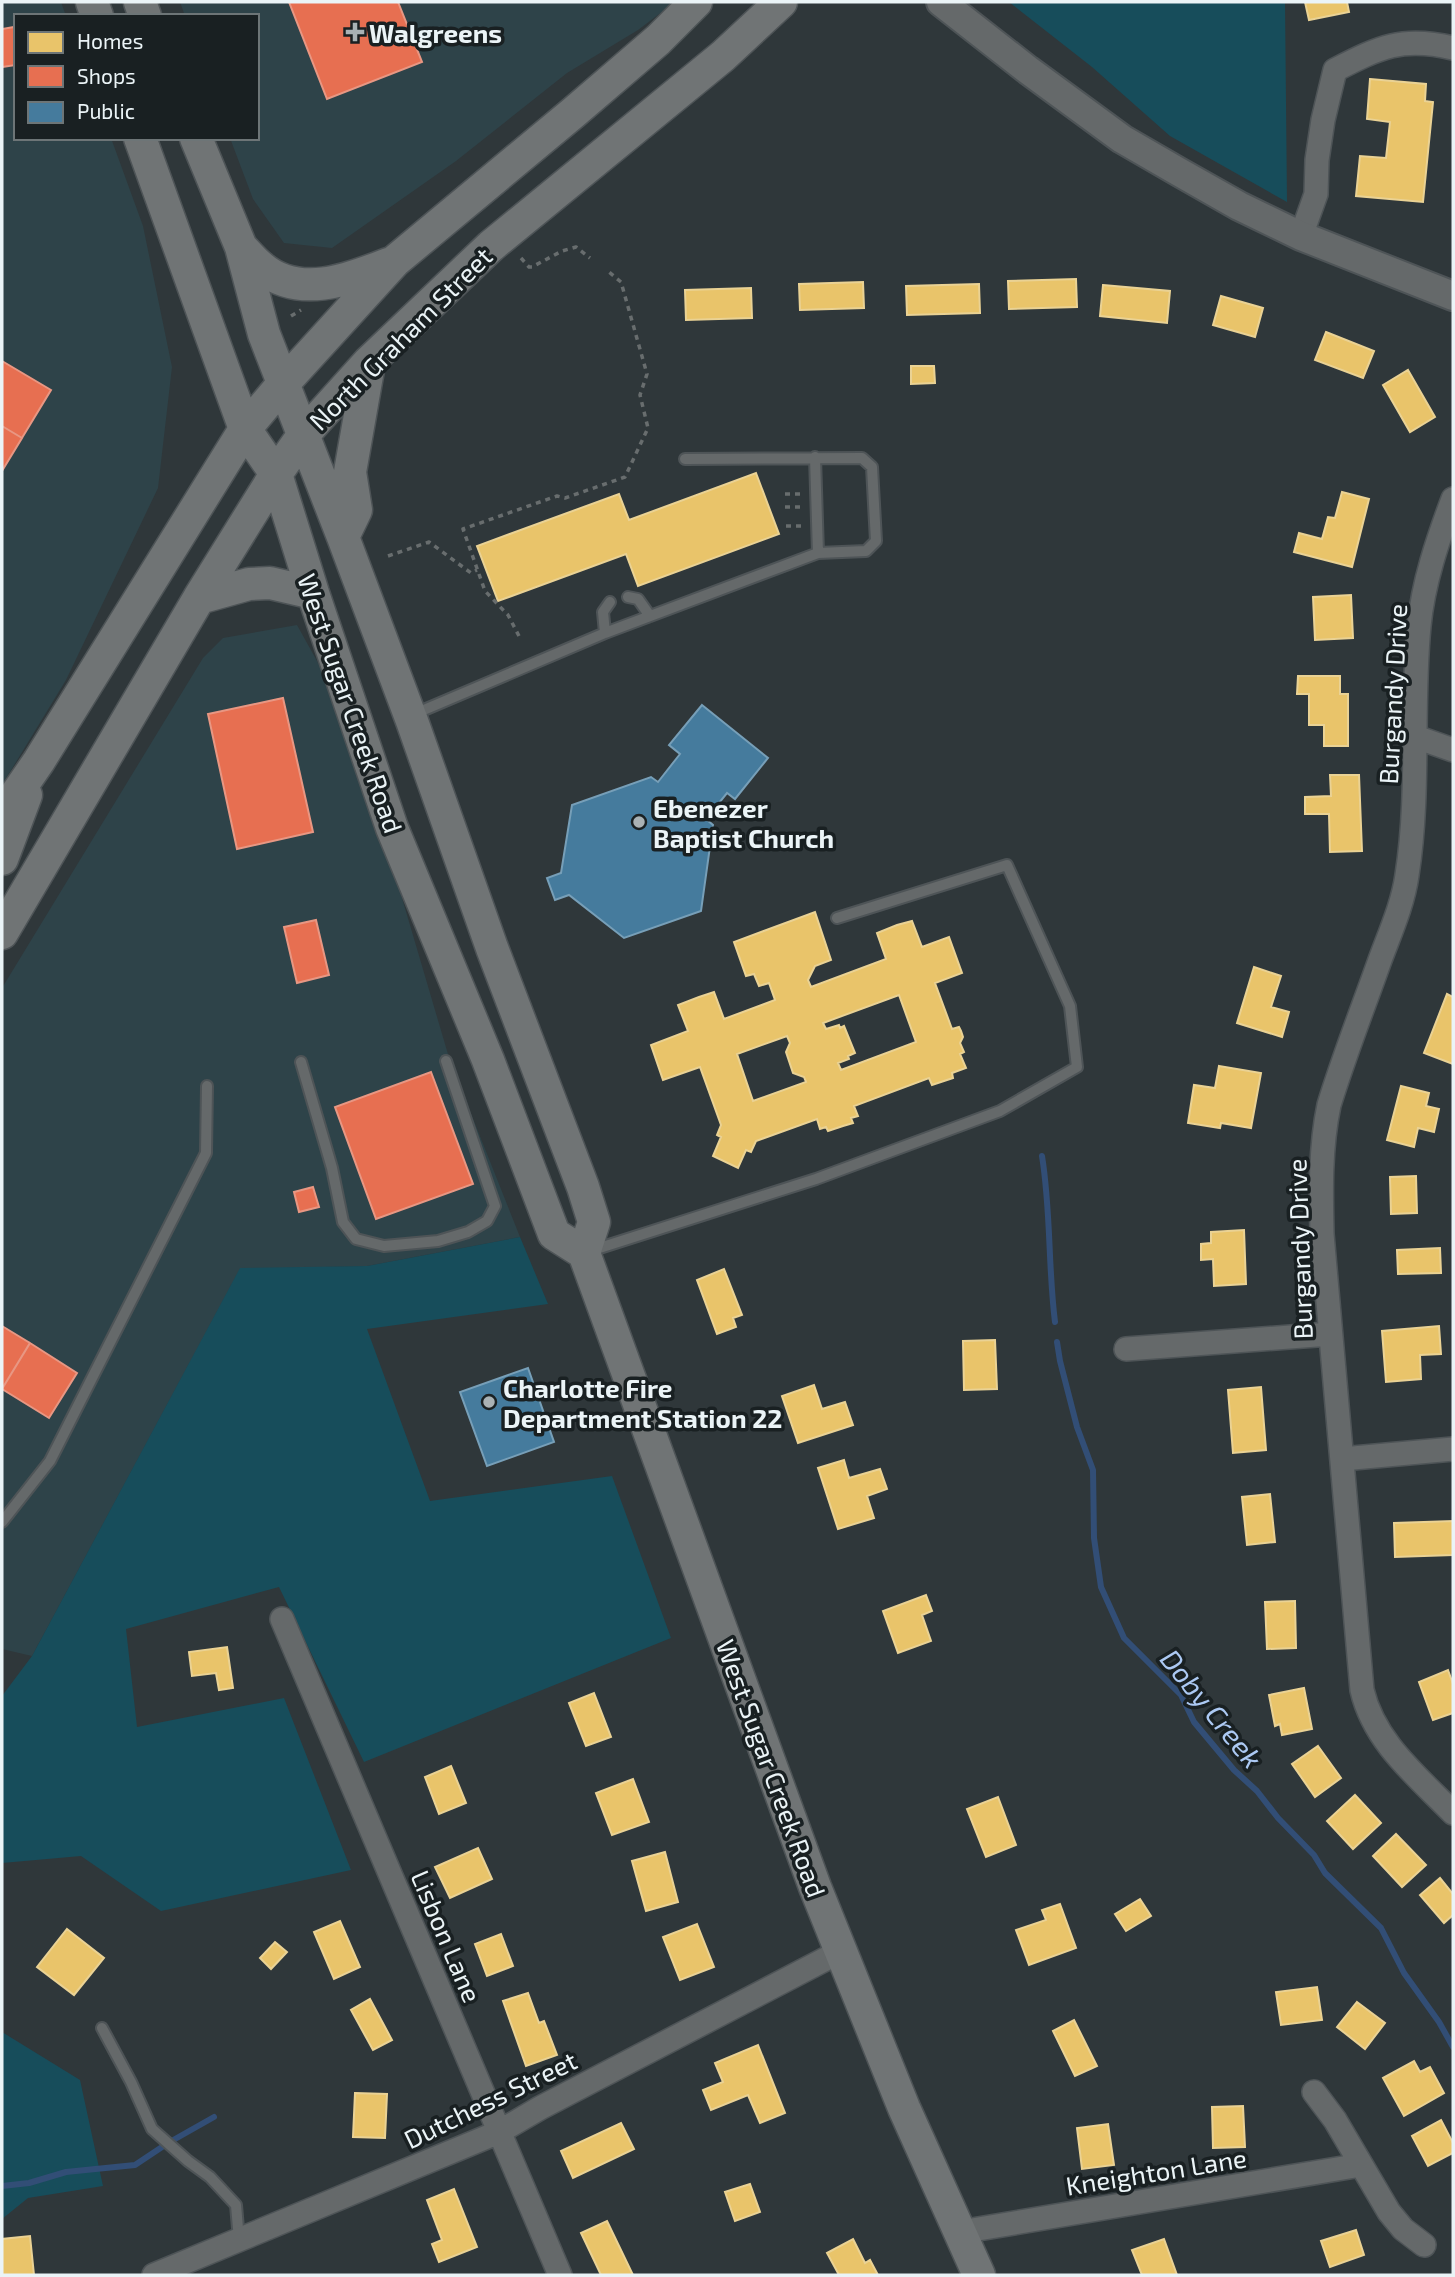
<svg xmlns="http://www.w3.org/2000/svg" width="1455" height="2277" font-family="'Exo 2',sans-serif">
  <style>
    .built { fill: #2e4349 }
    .green { fill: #174d5b }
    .homes { fill: #e9c46a; stroke: #ead294; stroke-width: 2; fill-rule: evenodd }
    .shops { fill: #e76f51; stroke: #e89783; stroke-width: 2 }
    .public { fill: #457b9d; stroke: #779fb8; stroke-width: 2 }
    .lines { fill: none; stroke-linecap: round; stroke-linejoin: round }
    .stream { stroke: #324e76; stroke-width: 6 }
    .service-casing { stroke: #4e5457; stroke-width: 14 }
    .minor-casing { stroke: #4e5457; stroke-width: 26 }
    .tertiary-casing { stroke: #4e5457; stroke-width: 32 }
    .secondary-casing { stroke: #4e5457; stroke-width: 35 }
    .path { stroke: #686d6e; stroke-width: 3.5; stroke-dasharray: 5 5; stroke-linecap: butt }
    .service { stroke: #65696a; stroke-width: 10 }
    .minor { stroke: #65696a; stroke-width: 23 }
    .tertiary { stroke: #65696a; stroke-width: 28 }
    .secondary { stroke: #707475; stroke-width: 32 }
    .poi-dot { fill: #a9b2b5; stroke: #192022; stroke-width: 2.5 }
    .labels { text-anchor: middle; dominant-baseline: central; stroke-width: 7; stroke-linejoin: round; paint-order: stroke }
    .poi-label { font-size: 26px; font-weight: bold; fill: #ebf4f7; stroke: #192022; text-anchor: start }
    .street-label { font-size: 26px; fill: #ebf4f7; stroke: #192022 }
    .water-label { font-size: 28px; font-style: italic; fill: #acc9f3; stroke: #192022 }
  </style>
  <rect width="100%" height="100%" fill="#2f373a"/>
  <path class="built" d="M2 2H61L66 16H16V138H111L143 226 172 367 158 488 66 680 2 785Z
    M180 2H675L638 30 567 73 456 161 332 248 284 243 253 199 230 138H257V16H185Z
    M297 625 322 670 373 809 392 864 450 1061 520 1237 367 1266 240 1269 32 1656 2 1649V988L203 658 223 638Z"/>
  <path class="green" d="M1009 2H1285L1287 202 1170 136 1092 67Z
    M520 1237 548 1304 367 1329 430 1501 612 1476 671 1638 364 1762 279 1587 126 1629 137 1727 284 1698 351 1870 161 1911 81 1856 2 1863V1696L32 1656 240 1268 367 1266Z
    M2 2032 80 2080 103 2186 28 2198 2 2219Z"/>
  <path class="homes" d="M1305 2H1347L1349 12 1309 20Z
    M1370 79 1426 84 1425 101 1433 102 1423 202 1356 196 1360 156 1386 158 1390 122 1367 119Z
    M1076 279 1077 307 1009 309 1008 281Z
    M863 282 864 308 800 310 799 284Z
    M979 284 980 313 907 315 906 286Z
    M1103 285 1170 291 1167 323 1100 316Z
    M751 288 752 318 686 320 685 290Z
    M1221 296 1263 308 1255 337 1213 325Z
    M1326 332 1374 351 1363 378 1315 360Z
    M911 366H934L935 383 911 384Z
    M1408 370 1435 417 1410 432 1383 385Z
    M756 473 779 534 638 586 626 554 498 601 477 546 619 494 629 520Z
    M1342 492 1369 499 1352 567 1294 552 1299 533 1322 539 1328 517 1335 518Z
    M1351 595 1353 638 1315 640 1313 597Z
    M1298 676H1340V694H1348V746H1324V725H1309V694H1297Z
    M1330 775H1359L1362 851 1330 852 1329 814H1305V797L1331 796Z
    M815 912 831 960 815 966 808 980 811 987 886 959 877 933 897 925 912 921 922 947 949 937 962 973 935 983 952 1029 959 1027 961 1031 963 1037 960 1043 964 1052 960 1054 966 1068 952 1073 953 1078 932 1085 929 1078 854 1106 858 1116 851 1118 853 1123 843 1126 828 1131 826 1127 820 1129 817 1119 756 1141 751 1152 746 1150 738 1168 713 1156 721 1137 717 1135 721 1125 700 1067 663 1080 651 1045 688 1031 678 1005 699 997 714 992 724 1019 775 1000 769 983 759 986 754 974 746 976 734 942ZM899 995 916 1042 841 1070 838 1063 849 1059 848 1056 855 1053 844 1026 840 1028 839 1025 826 1029 823 1023ZM787 1036 790 1043 786 1052 793 1073 804 1077 806 1082 753 1101 737 1054Z
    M1254 967 1281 976 1271 1007 1289 1012 1282 1037 1237 1023Z
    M1447 994 1453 997V1064L1424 1053Z
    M1219 1066 1261 1073 1251 1128 1221 1123 1220 1128 1188 1123 1194 1085 1215 1088Z
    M1401 1086 1429 1093 1426 1106 1439 1109 1434 1132 1418 1128 1414 1147 1387 1140Z
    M1416 1176 1417 1213 1391 1214 1390 1177Z
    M1244 1230 1246 1284 1214 1286 1213 1259 1201 1260V1244L1211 1243V1232Z
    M1440 1248 1441 1273 1398 1274 1397 1250Z
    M724 1269 742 1315 733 1318 736 1327 717 1334 697 1280Z
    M1439 1326 1441 1354 1420 1355 1421 1379 1386 1382 1382 1331Z
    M995 1340 997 1389 964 1390 963 1341Z
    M814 1385 822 1409 845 1402 853 1425 798 1443 782 1396Z
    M1261 1387 1266 1450 1233 1453 1228 1390Z
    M844 1460 849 1478 880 1469 887 1489 867 1496 874 1518 838 1529 818 1468Z
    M1270 1494 1275 1542 1247 1545 1242 1497Z
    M1453 1521V1555L1395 1557 1394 1523Z
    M926 1595 932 1611 922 1615 931 1641 898 1653 883 1611Z
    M1295 1601 1296 1648 1267 1649 1265 1602Z
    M227 1647 233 1688 219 1690 216 1673 192 1676 189 1652Z
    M1448 1670 1453 1684V1713L1433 1720 1419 1682Z
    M1304 1688 1312 1729 1282 1735 1280 1724 1275 1726 1269 1695Z
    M594 1693 611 1737 586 1746 569 1703Z
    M1318 1746 1341 1778 1315 1797 1292 1764Z
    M451 1766 466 1803 439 1814 425 1777Z
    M633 1779 649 1822 612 1835 596 1793Z
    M1355 1795 1381 1823 1353 1849 1327 1821Z
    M998 1797 1016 1845 986 1857 967 1809Z
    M1396 1834 1426 1865 1402 1887 1373 1856Z
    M478 1848 492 1879 450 1898 435 1867Z
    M665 1852 678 1902 646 1911 632 1861Z
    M1440 1878 1453 1894V1915L1444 1923 1420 1895Z
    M1140 1899 1151 1916 1126 1931 1115 1914Z
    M1060 1904 1076 1948 1029 1965 1016 1930 1046 1920 1042 1910Z
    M340 1921 360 1967 334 1979 314 1932Z
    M697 1924 714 1967 680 1980 663 1937Z
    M67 1929 104 1958 74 1995 37 1967Z
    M501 1934 513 1966 487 1976 475 1944Z
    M275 1942 287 1952 271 1969 260 1958Z
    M1317 1987 1322 2020 1281 2025 1276 1992Z
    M528 1993 539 2023 544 2021 557 2055 526 2066 503 2001Z
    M370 1999 392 2040 373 2050 351 2010Z
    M1357 2002 1385 2023 1365 2049 1337 2027Z
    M1074 2020 1097 2066 1075 2076 1053 2031Z
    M758 2045 785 2113 760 2123 748 2095 711 2110 703 2090 723 2082 715 2063Z
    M1414 2061 1420 2072 1430 2067 1444 2093 1404 2116 1383 2078Z
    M355 2093 387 2094 385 2138 353 2137Z
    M1243 2106 1245 2147 1213 2148 1212 2107Z
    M1441 2120 1453 2143V2153L1428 2166 1412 2136Z
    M621 2123 634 2149 573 2178 561 2151Z
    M1108 2124 1114 2165 1082 2169 1077 2128Z
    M750 2184 760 2212 735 2221 725 2192Z
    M454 2189 477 2247 439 2262 432 2244 442 2240 427 2200Z
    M607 2221 633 2275H601L581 2233Z
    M1356 2230 1364 2255 1330 2267 1321 2241Z
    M30 2236 34 2275H2V2239Z
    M853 2239 865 2263 870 2260 878 2275H839L827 2253Z
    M1164 2239 1177 2275H1142L1132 2250Z"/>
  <path class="shops" d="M289 2H398L422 62 327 99Z
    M14 27 16 65 2 67V29Z
    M2 361 51 390 22 438 2 426Z
    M2 426 22 438 2 471Z
    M283 698 313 832 237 849 208 714Z
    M316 920 329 975 297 983 284 927Z
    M431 1072 473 1184 376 1219 335 1107Z
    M313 1187 319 1207 299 1212 294 1192Z
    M2 1326 30 1343 2 1389Z
    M30 1343 77 1373 49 1418 2 1389Z"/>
  <path class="public" d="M702 705 768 758 735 799 727 793 706 819 713 825 701 911 624 938 569 895 555 900 547 878 561 873 572 805 651 777 658 782 680 754 669 745Z
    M528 1368 554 1442 487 1466 460 1392Z"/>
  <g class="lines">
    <path class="stream" d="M1042 1156C1051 1211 1048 1267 1055 1322
      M1057 1342 1060 1361 1077 1427 1093 1470 1094 1538 1101 1587 1124 1638 1181 1695 1194 1722 1234 1770 1257 1791 1278 1818 1314 1855 1325 1873 1381 1928 1404 1973 1439 2022 1453 2047
      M2 2186 29 2183 66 2172 135 2165 168 2143 214 2117"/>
    <g class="service-casing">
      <path id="service" d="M815 457 818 553
        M628 597 638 599 650 616
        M605 633 603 612 610 602
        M412 715 605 633 818 553 866 551 876 541 872 467 862 458 685 459
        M301 1062 332 1168 343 1222 356 1239 384 1246 438 1241 468 1232 487 1221 495 1206 446 1061
        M590 1251 816 1179 1000 1111 1077 1067 1070 1006 1007 865 837 918
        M2 1522 50 1461 206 1153 207 1086
        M102 2028 131 2082 152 2129 188 2161 210 2177 236 2205 239 2240"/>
    </g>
    <g class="minor-casing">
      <path id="minor" d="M1301 236 1316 194 1317 160 1323 120 1335 70C1380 47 1402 36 1453 48
        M1453 499C1438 539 1423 583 1419 626 1411 709 1420 792 1407 875 1403 904 1390 933 1380 960 1363 1008 1344 1056 1329 1105 1320 1148 1321 1191 1322 1234L1362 1690C1374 1742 1417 1776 1453 1813
        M1416 737 1453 750
        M1126 1349 1330 1334
        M1342 1459 1453 1449
        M282 1619 560 2275
        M1314 2092 1335 2120 1389 2212 1403 2229 1424 2245
        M960 2232 1361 2165
        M154 2275 499 2132 540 2108 841 1951"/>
    </g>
    <g class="tertiary-casing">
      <path id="tertiary" d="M941 2 1028 70 1122 139 1179 172 1239 206 1301 236 1453 296"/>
    </g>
    <g class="secondary-casing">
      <path id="secondary" d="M92 2 97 16
        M140 2 145 16
        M140 138 245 429 276 474 313 593 392 828 488 1060 554 1234 584 1253
        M196 138 241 247 264 334 343 537 412 721 492 948 583 1187 594 1222 584 1253 815 1887 904 2108 979 2275
        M241 247C247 253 253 261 261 267 298 299 348 280 388 264
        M343 537 356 510 350 472 369 364
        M199 598 249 584 270 583 313 593
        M2 815 39 761 245 429 282 385 395 261 573 113 658 40 696 2
        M2 859 26 795
        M2 933 199 598 276 474 304 434 369 362 491 246 723 56 781 2"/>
    </g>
    <path class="path" d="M521 258 529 267H532L562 251 576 247 590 258
      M291 316 301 310
      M785 494H801
      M785 507H801
      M786 526H805
      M388 556 429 542 471 573 477 570
      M519 636 508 615 485 591 463 529 557 496 565 498 625 477 648 428 640 395 647 374 621 282 609 272"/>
    <use href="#service" class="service"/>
    <use href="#minor" class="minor"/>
    <use href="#tertiary" class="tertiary"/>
    <use href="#secondary" class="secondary"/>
  </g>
  <g class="poi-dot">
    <path d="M351.5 21.5h7v7h7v7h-7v7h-7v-7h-7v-7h7z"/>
    <circle cx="639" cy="822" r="7"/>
    <circle cx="489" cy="1402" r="7"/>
  </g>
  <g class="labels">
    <g class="poi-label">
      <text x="369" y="32">Walgreens</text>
      <text x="653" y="807">Ebenezer<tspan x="653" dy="30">Baptist Church</tspan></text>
      <text x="503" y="1387">Charlotte Fire<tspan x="503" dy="30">Department Station 22</tspan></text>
    </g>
    <g class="street-label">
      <text transform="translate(400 338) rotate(-45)">North Graham Street</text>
      <text transform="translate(1392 694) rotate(-87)">Burgandy Drive</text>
      <text transform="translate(351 703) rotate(71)">West Sugar Creek Road</text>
      <text transform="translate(1299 1249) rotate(-92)">Burgandy Drive</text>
      <text transform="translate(772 1768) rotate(70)">West Sugar Creek Road</text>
      <text transform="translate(447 1936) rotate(67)">Lisbon Lane</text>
      <text transform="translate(490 2099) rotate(-26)">Dutchess Street</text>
      <text transform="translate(1156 2171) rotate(-9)">Kneighton Lane</text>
    </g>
    <g class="water-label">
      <text transform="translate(1212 1708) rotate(51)">Doby Creek</text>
    </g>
  </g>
  <rect width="1455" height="2277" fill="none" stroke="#ebf4f7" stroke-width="7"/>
  <rect x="14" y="14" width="245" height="126" fill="#192022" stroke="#6d7577" stroke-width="2"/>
  <rect x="28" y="32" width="35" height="21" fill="#e9c46a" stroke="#6d7577" stroke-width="2"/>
  <text x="77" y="49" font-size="21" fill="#ebf4f7">Homes</text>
  <rect x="28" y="66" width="35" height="21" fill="#e76f51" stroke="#6d7577" stroke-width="2"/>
  <text x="77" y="84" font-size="21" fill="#ebf4f7">Shops</text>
  <rect x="28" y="102" width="35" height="21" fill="#457b9d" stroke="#6d7577" stroke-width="2"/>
  <text x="77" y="119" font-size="21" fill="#ebf4f7">Public</text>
</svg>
